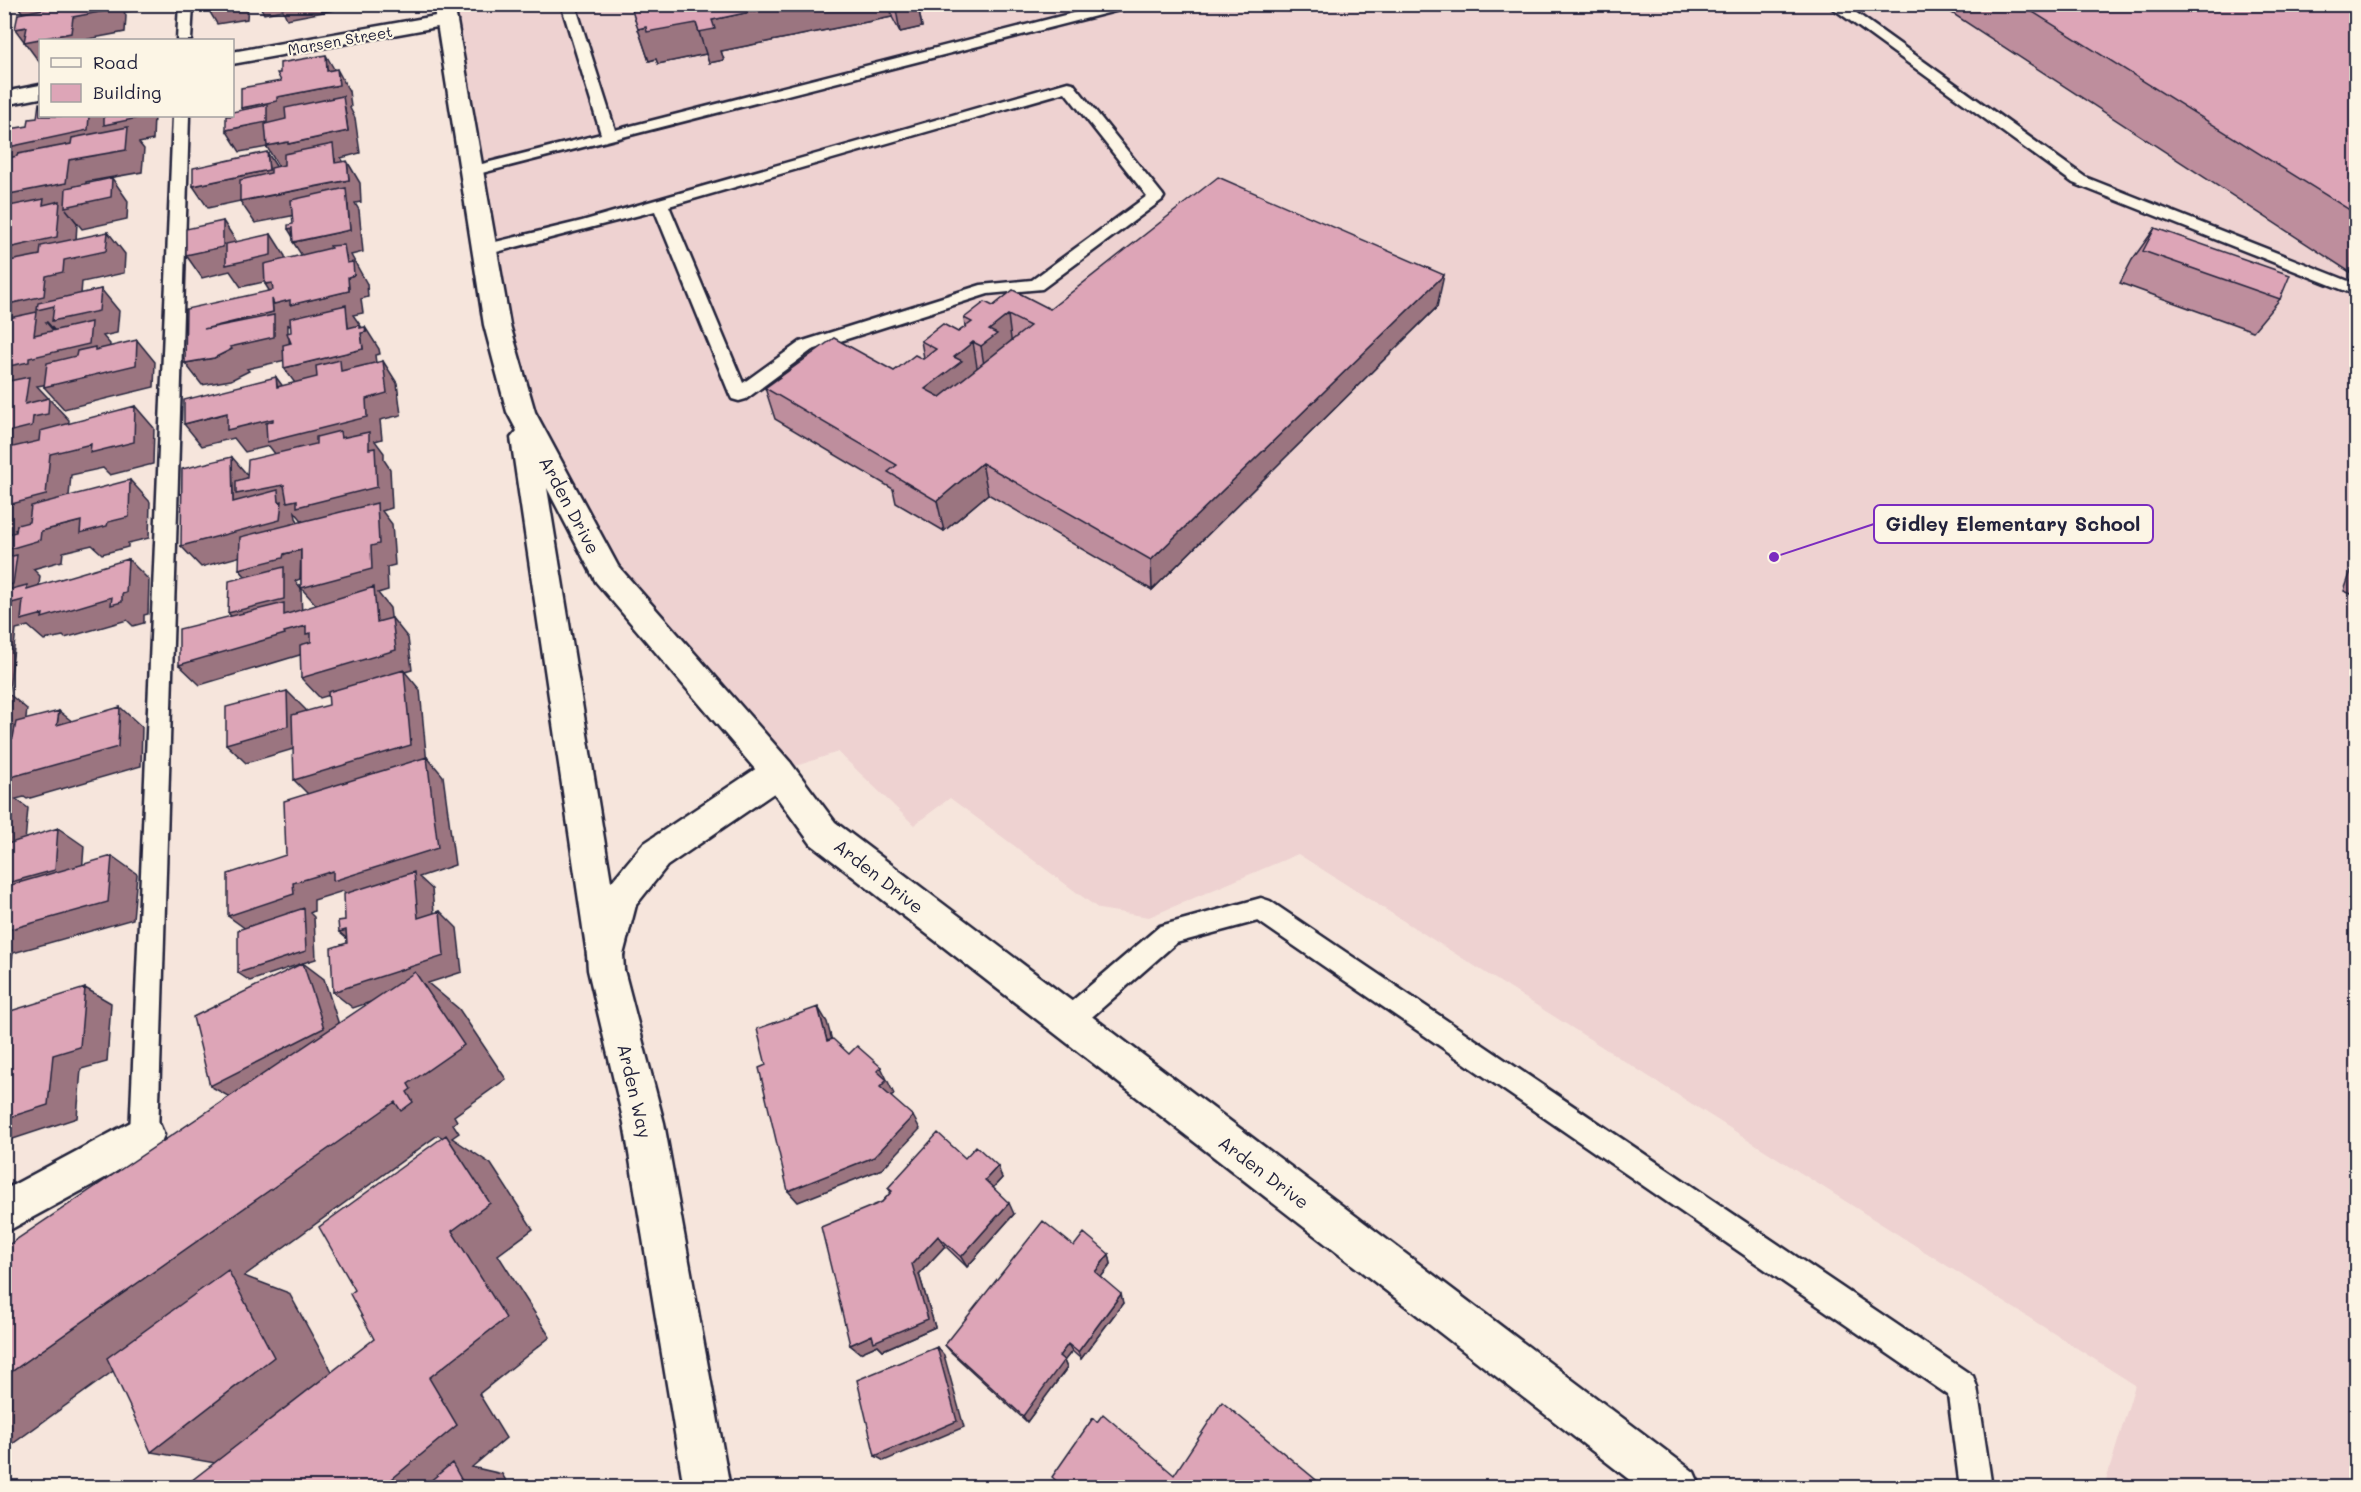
<svg xmlns="http://www.w3.org/2000/svg" width="2361" height="1492" font-family="Mali,sans-serif">
  <style>
    .built { fill: #eed2d1 }
    .lines { fill: none; stroke-linecap: round; stroke-linejoin: round }
    .lane-casing { stroke: #22223b; stroke-width: 5 }
    .street-casing { stroke: #22223b; stroke-width: 5 }
    .secondary-casing { stroke: #22223b; stroke-width: 5 }
    .lane { fill: #fcf5e5; fill-rule: evenodd }
    .street { fill: #fcf5e5; fill-rule: evenodd }
    .secondary { fill: #fcf5e5; fill-rule: evenodd }
    .wall { fill: #be8e9d; stroke: #22223b; stroke-width: 1.5 }
    .shaded-wall { fill: #9b7480; stroke: #22223b; stroke-width: 1.5; fill-rule: evenodd }
    .building { fill: #dda5b7; stroke: #22223b; stroke-width: 1.5; fill-rule: evenodd }
    .labels { text-anchor: middle; dominant-baseline: central; stroke-width: 4.5; stroke-linejoin: round; paint-order: stroke }
    .far-street-label { font-size: 15px; fill: #22223b; stroke: #fcf5e5 }
    .street-label { font-size: 18px; fill: #22223b; stroke: #fcf5e5 }
    .leader { fill: none; stroke: #7b2cbf; stroke-width: 2 }
    .callout-dot { fill: #7b2cbf; stroke: #fcf5e5; stroke-width: 2 }
    .callout { fill: #fcf5e5; stroke: #7b2cbf; stroke-width: 2 }
    .callout-label { font-size: 20px; text-anchor: middle; font-weight: bold; fill: #22223b }
  </style>
  <rect width="100%" height="100%" fill="#f6e5dc"/>
  <filter id="ink" filterUnits="userSpaceOnUse"><feTurbulence type="fractalNoise" baseFrequency=".0167" numOctaves="2"/><feDisplacementMap in="SourceGraphic" scale="12" xChannelSelector="R" yChannelSelector="G"/><feConvolveMatrix kernelMatrix="1 2 1 2 8 2 1 2 1" color-interpolation-filters="sRGB"/></filter>
  <g filter="url(#ink)">
    <path class="built" d="M444 5H2356V1487H2104L2135 1385 1298 854 1149 917 1099 909 950 798 914 825 838 752 778 772 607 574 521 412Z"/>
    <g class="lines">
      <g class="lane-casing">
        <path id="lane" d="M179 4H193L191 40H177Z
          M561 4H575L615 130 1108 4H1133L1131 7 478 174H466L464 171 466 168 601 134Z
          M1827 4H1844L2085 177 2356 284V295L2073 183Z
          M1068 82 1073 83 1162 194 1164 197 1162 200 1042 289 988 294 812 350 746 399 739 401 732 399 730 395 655 211 485 255 479 254 477 250 479 246 582 221ZM1065 92 1147 196 1032 280 981 285 800 342 743 383 669 206Z
          M173 116H189L158 1135 154 1145 144 1148 134 1145 130 1135Z
          M1261 898 1270 901 1973 1376 1977 1387 1992 1488H1960L1948 1395 1258 921 1176 943 1077 1030 1068 1033 1059 1030 1055 1021 1059 1012 1160 926Z"/>
      </g>
      <g class="street-casing">
        <path id="street" d="M447 14 454 16 457 20 454 24 232 64V52Z
          M40 85V98L4 105V92Z
          M778 758 790 762 795 772 790 782 667 866 636 905 623 955 624 970 664 1123 730 1488H684L624 1123 588 970 587 955 602 898 607 887 643 844 766 762Z
          M144 1115 158 1121 164 1135 158 1149 4 1233V1190Z"/>
      </g>
      <g class="secondary-casing">
        <path id="secondary" d="M434 4H454L510 325 535 412 618 566 790 762 835 822 1694 1472 1701 1488H1640L811 844 766 782 596 582 547 488 623 955 618 967 605 972 592 967 587 955 511 438 517 431 507 412 484 325Z"/>
      </g>
      <use href="#lane" class="lane"/>
      <use href="#street" class="street"/>
      <use href="#secondary" class="secondary"/>
    </g>
    <path class="wall" d="M630 4H949L919 11 922 27 900 32 892 17 721 51 724 60 709 63 706 54 658 64 656 59 649 61Z
      M1938 4H2356V276Z
      M2155 228 2280 299 2253 331 2120 283 2132 260Z
      M993 306 1050 309 1437 307 1152 590 988 494 944 531 896 503 893 489 775 419 765 388 894 371 924 358 921 341 958 332 965 327 964 318Z
      M2356 563V596L2344 591 2352 568Z
      M965 1158 1002 1178 993 1188 1014 1214 967 1267 945 1246 919 1274 935 1327 883 1350 878 1345 860 1353 850 1345 882 1202 891 1192 888 1188Z
      M1074 1246 1109 1254 1111 1264 1101 1277 1123 1303 1081 1359 1072 1351 1064 1361 1067 1368 1027 1422 951 1352 945 1345Z"/>
    <path class="shaded-wall" d="M37 4H166L124 12 126 16 125 32 88 39V40H40V63L15 29 27 27 35 30 19 8Z
      M205 4H248L247 19 217 24Z
      M259 4H337L338 8 334 10 287 19 283 10 264 14Z
      M788 4H890L892 17 721 51 724 60 709 63 699 32 712 20Z
      M895 4H949L919 11 922 27 900 32Z
      M696 23 706 54 658 64 656 59 649 61 638 29 646 27Z
      M326 55 338 76 337 69 349 91 351 107 350 108 355 118 360 153 341 158 346 166 348 180H349L347 161 360 183 361 202 355 203 359 210 363 252 351 255 367 284 368 297 361 299 363 313 353 315 365 332H366L365 327 379 349 380 354 375 355 377 371 351 377 354 382 355 393 345 379 300 390 284 368 362 349 348 328 347 317 305 327 302 323 289 326 288 324V334L289 337 290 359 247 369 249 371 231 380 202 385 185 363 214 358 232 349 220 351 204 329 273 312 272 299 275 303H277L265 284 272 283 285 301 290 300 293 304 349 291 348 277 354 275 347 263 346 256 308 265 293 242H296L288 229 292 228 300 241 350 230 348 205 255 223 240 201 208 208 193 186 269 170 267 152 281 174 283 192 248 200 345 181 335 163V159L301 166 300 164 280 169 267 147 240 152 226 130 251 125 241 108 277 101V97L335 86 327 71ZM345 108 348 131 289 144 288 142 281 143 280 128 279 125 290 123V119ZM360 328 363 332 361 333 363 349H362Z
      M89 116H154L153 140 139 143 144 149 142 172 86 182 84 203 112 178 128 201 127 219 82 229 66 209 77 223 75 258 108 232 125 254 124 273 82 282 81 294 101 289 119 311 117 333 103 336 110 344 108 363 137 340 155 362 154 387 64 409 44 387 49 384 37 386 69 420 68 436 4 460V148ZM46 322H47L56 332V334Z
      M223 221 238 244 271 234 285 256 286 277 241 287 230 271 202 278 186 255Z
      M1444 275 1437 307 1152 590 1151 560Z
      M1008 315 1012 347 986 378 981 346 989 330Z
      M973 342 978 373 932 421 925 389 954 357Z
      M383 361 397 383 401 415 380 420 382 439 375 441 384 453V460L390 469 392 508 382 511 392 524 395 565 387 567 388 590 378 593 390 608 394 642 319 608 301 588 304 523 295 512 296 518 299 523 297 541 201 567 181 546 233 502 232 457 250 478 283 464 269 446 245 452 234 438 202 446 184 424 227 413 273 419 366 399Z
      M276 377 292 399 277 387Z
      M135 406 154 428 153 464 110 475 103 468 71 475 67 517 15 530 29 543 41 531 81 521 108 522 130 480 150 502 149 538 128 543V547L102 554 92 545 63 552 62 561 33 569 40 576 38 594H122L128 559 149 580 148 614 144 615V623L133 626 127 620 65 638 63 636 44 640 28 626 16 629 9 694 27 709 23 742 120 707 142 727 141 766 27 799 24 797 16 799 28 808 25 842 4 847V586L8 557 4 533V506L50 454Z
      M982 463 988 494 944 531 937 501Z
      M301 550 300 579 295 581 301 588 302 619 306 626 324 646 303 654 200 685 179 665 248 633 228 613 257 590 239 569 284 554Z
      M392 618 408 638 412 670 405 672 420 690 427 764 313 799 294 780 404 673 320 698 301 678Z
      M287 691 306 710 307 745 246 763 226 744Z
      M59 711 83 730 57 725Z
      M427 757 443 776 455 865 419 877 432 889 436 935 352 899 343 891 314 900V911L310 913 314 917 316 959 303 963 324 979 345 1043 235 1100 210 1086 303 963 250 981 238 973 250 932 228 916 293 883Z
      M58 828 84 846 81 887 4 900V884Z
      M112 856 137 874 133 919 13 953 4 1016V931Z
      M440 911 457 928 462 972 428 983 459 1009 506 1079 454 1116 457 1121 453 1124 459 1133 452 1138 491 1164 533 1229 498 1255 550 1337 479 1394 506 1438 472 1467 502 1474 510 1488H381L429 1378 452 1231 448 1141 438 1135 244 1276 289 1293 334 1375 221 1464 151 1452 235 1283 4 1450V1377L407 1092 423 984 353 1008 333 992Z
      M346 930 359 949 339 932Z
      M85 988 111 1003 107 1062 81 1069 77 1118 4 1142V1119L53 1055Z
      M818 1007 827 1022 836 1056 827 1041Z
      M881 1067 894 1094 887 1101 880 1087 877 1071Z
      M913 1116 920 1129 882 1169 798 1202 788 1191Z
      M998 1166 1002 1178 990 1191 985 1180Z
      M1009 1203 1014 1214 967 1267 961 1257Z
      M938 1236 945 1246 919 1274 935 1327 883 1350 878 1345 860 1353 850 1345 872 1335 912 1264Z
      M1109 1254 1111 1264 1098 1281 1095 1272Z
      M1121 1294 1123 1303 1081 1359 1078 1352Z
      M1068 1344 1072 1351 1064 1361 1067 1368 1027 1422 1023 1416 1059 1356Z
      M937 1347 944 1355 964 1427 884 1461 875 1456Z"/>
    <path class="building" d="M20 4H37L19 8Z
      M70 4H111V10L73 17 71 33 24 42 27 27 15 29 18 14Z
      M630 4H788L712 20 715 29 699 32 696 23 647 32 646 27 638 29Z
      M2020 4H2356V214Z
      M326 55 327 71 337 69 339 85 277 97V101L241 108V88L281 81 277 73H280V63Z
      M343 96 348 131 288 144V142L267 146 265 124 286 119 285 108Z
      M39 103H40V116H89L88 130 4 148V130L28 126 29 119 37 118Z
      M267 105V122L226 130V116H232V112Z
      M104 116H138V118L104 125Z
      M128 127 126 150 69 160 66 183 4 195V159L17 156 18 154 71 144 72 138Z
      M333 144 335 163 347 161 349 180 240 201V180L271 173V168L284 165V154Z
      M267 152 269 170 193 186V168Z
      M1218 177 1444 275 1151 560 982 463 937 501 888 472 897 465 765 388 834 338 894 371 915 355 923 359 936 349 921 341 943 324 958 332 972 322 964 318 985 302 993 306 1013 290 1050 309ZM1008 315 1030 326 940 397 925 389 962 361 954 357 973 342 981 346 997 334 989 330Z
      M112 178 111 197 65 207 66 188Z
      M346 188 350 230 293 242 292 228 288 229V225L293 224 291 200Z
      M44 199 43 205 60 201 57 237 4 249V207Z
      M223 221V247L186 255V229Z
      M2155 228 2290 275 2280 299 2143 251Z
      M108 232 106 251 64 260 63 272 46 276 44 296 4 305V262L40 255 41 246Z
      M271 234V255L226 265V244Z
      M344 245 347 263 353 262 354 275 348 277 349 291 290 305V300L274 304 272 299 273 312 204 329 274 315V337L230 347 232 349 214 358 185 363 186 309 273 290 272 283 265 284 264 264 331 248 330 246Z
      M101 289 99 311 52 321 54 306 37 310 38 303Z
      M346 305 348 328 360 325V328L365 327 366 332 361 333 363 349 284 368 283 345 291 343 287 333 291 332 290 318Z
      M37 312 34 335 91 322 89 344 29 358V362L4 367V319Z
      M137 340 136 365 44 387 47 363 76 356 77 351 95 347V350Z
      M340 360 341 371 383 361 387 393 366 399 367 417 267 442 266 423 273 421V419L227 430V413L184 424V400L276 377 277 387 317 377 316 366Z
      M29 377 25 404 49 398 48 414 33 417 32 426 4 433V382Z
      M135 406 134 442 90 453 91 444 50 454 46 495 4 506V449L39 441 40 431Z
      M340 431 341 438 369 432V449L375 448 377 487 297 507V500L287 502 284 485 236 494V481L247 478 248 460 316 444V437Z
      M232 457 233 502 278 490 279 502 282 501 280 520 181 546 182 469Z
      M130 480 129 517 108 522 107 526 80 533 81 521 41 531 40 540 9 549 8 557 17 555 13 584 4 586V526L9 525 8 534 16 532 17 525 29 522 31 506Z
      M377 503 379 544 371 546 372 569 301 588V550L284 554 283 558 239 569 240 537Z
      M128 559 126 593 122 594V602L111 605 112 597 42 618 43 614 21 620 23 600 4 605V591L27 585V589Z
      M284 567V599L228 613 229 581Z
      M374 587 377 622 392 618 396 650 301 678 300 645 311 642V633L306 634V626L284 632 285 634 179 665V629L284 603V615Z
      M404 670 411 745 294 780 292 715 329 705 328 692Z
      M287 691 288 726 226 744V707Z
      M120 707 118 747 4 779 5 740 13 738 16 722 59 711 57 725Z
      M427 757 438 848 333 881V871L293 883 294 894 228 916V874L286 855 284 801Z
      M58 828 55 870 4 884V845Z
      M112 856 108 902 4 931V887Z
      M414 872 418 918 440 911 444 956 333 992 331 948 347 943 346 930 339 932 338 921 345 920 344 894Z
      M304 908 306 951 238 973V930Z
      M303 963 324 1028 210 1086 193 1017Z
      M415 972 464 1045 408 1084 411 1089 407 1092 413 1102 401 1111 395 1102 4 1377V1248Z
      M85 988 80 1047 53 1055 48 1105 4 1119V1013Z
      M818 1007 827 1041 833 1039 849 1054 857 1046 881 1067 877 1071 887 1080 880 1087 913 1116 874 1157 788 1191 759 1068 766 1065 757 1029Z
      M938 1133 965 1158 976 1146 998 1166 985 1180 1009 1203 961 1257 938 1236 912 1264 928 1319 874 1342 872 1335 850 1345 821 1227 882 1202 892 1191 888 1188Z
      M446 1135 490 1203 452 1231 506 1318 429 1378 457 1425 381 1488H182L374 1339 350 1294 355 1290 319 1227Z
      M1043 1221 1074 1246 1084 1233 1109 1254 1095 1272 1121 1294 1078 1352 1068 1344 1059 1356 1064 1360 1023 1416 945 1345Z
      M228 1270 274 1357 151 1452 107 1358Z
      M937 1347 957 1421 875 1456 857 1380Z
      M1222 1402 1321 1484 1319 1488H1139L1138 1487 1137 1488H1064L1052 1477 1093 1418 1097 1422 1103 1414 1174 1475Z
      M452 1463 466 1488H422Z"/>
  </g>
  <g class="labels">
    <g class="far-street-label">
      <text transform="translate(340 40) rotate(-10)">Marsen Street</text>
    </g>
    <g class="street-label">
      <text transform="translate(570 505) rotate(62)">Arden Drive</text>
      <text transform="translate(879 876) rotate(38)">Arden Drive</text>
      <text transform="translate(635 1091) rotate(77)">Arden Way</text>
      <text transform="translate(1264 1172) rotate(37)">Arden Drive</text>
    </g>
  </g>
  <path class="leader" d="M1774 557L1874 524"/>
  <circle class="callout-dot" cx="1774" cy="557" r="6"/>
  <rect class="callout" x="1874" y="505" width="279" height="38" rx="6"/>
  <g class="callout-label">
    <text x="2013" y="531">Gidley Elementary School</text>
  </g>
  <rect width="2361" height="1492" fill="none" stroke="#fcf5e5" stroke-width="24"/>
  <rect x="12" y="12" width="2337" height="1468" fill="none" stroke="#22223b" stroke-width="2" filter="url(#ink)"/>
  <rect x="39" y="39" width="195" height="78" fill="#fcf5e5" stroke="#a5a1a1" stroke-width="1.5"/>
  <rect x="51" y="58" width="30" height="9" fill="#fcf5e5" stroke="#a5a1a1" stroke-width="1.5"/>
  <text x="93" y="69" font-size="18" fill="#22223b">Road</text>
  <rect x="51" y="84" width="30" height="18" fill="#dda5b7" stroke="#a5a1a1" stroke-width="1.5"/>
  <text x="93" y="99" font-size="18" fill="#22223b">Building</text>
</svg>
